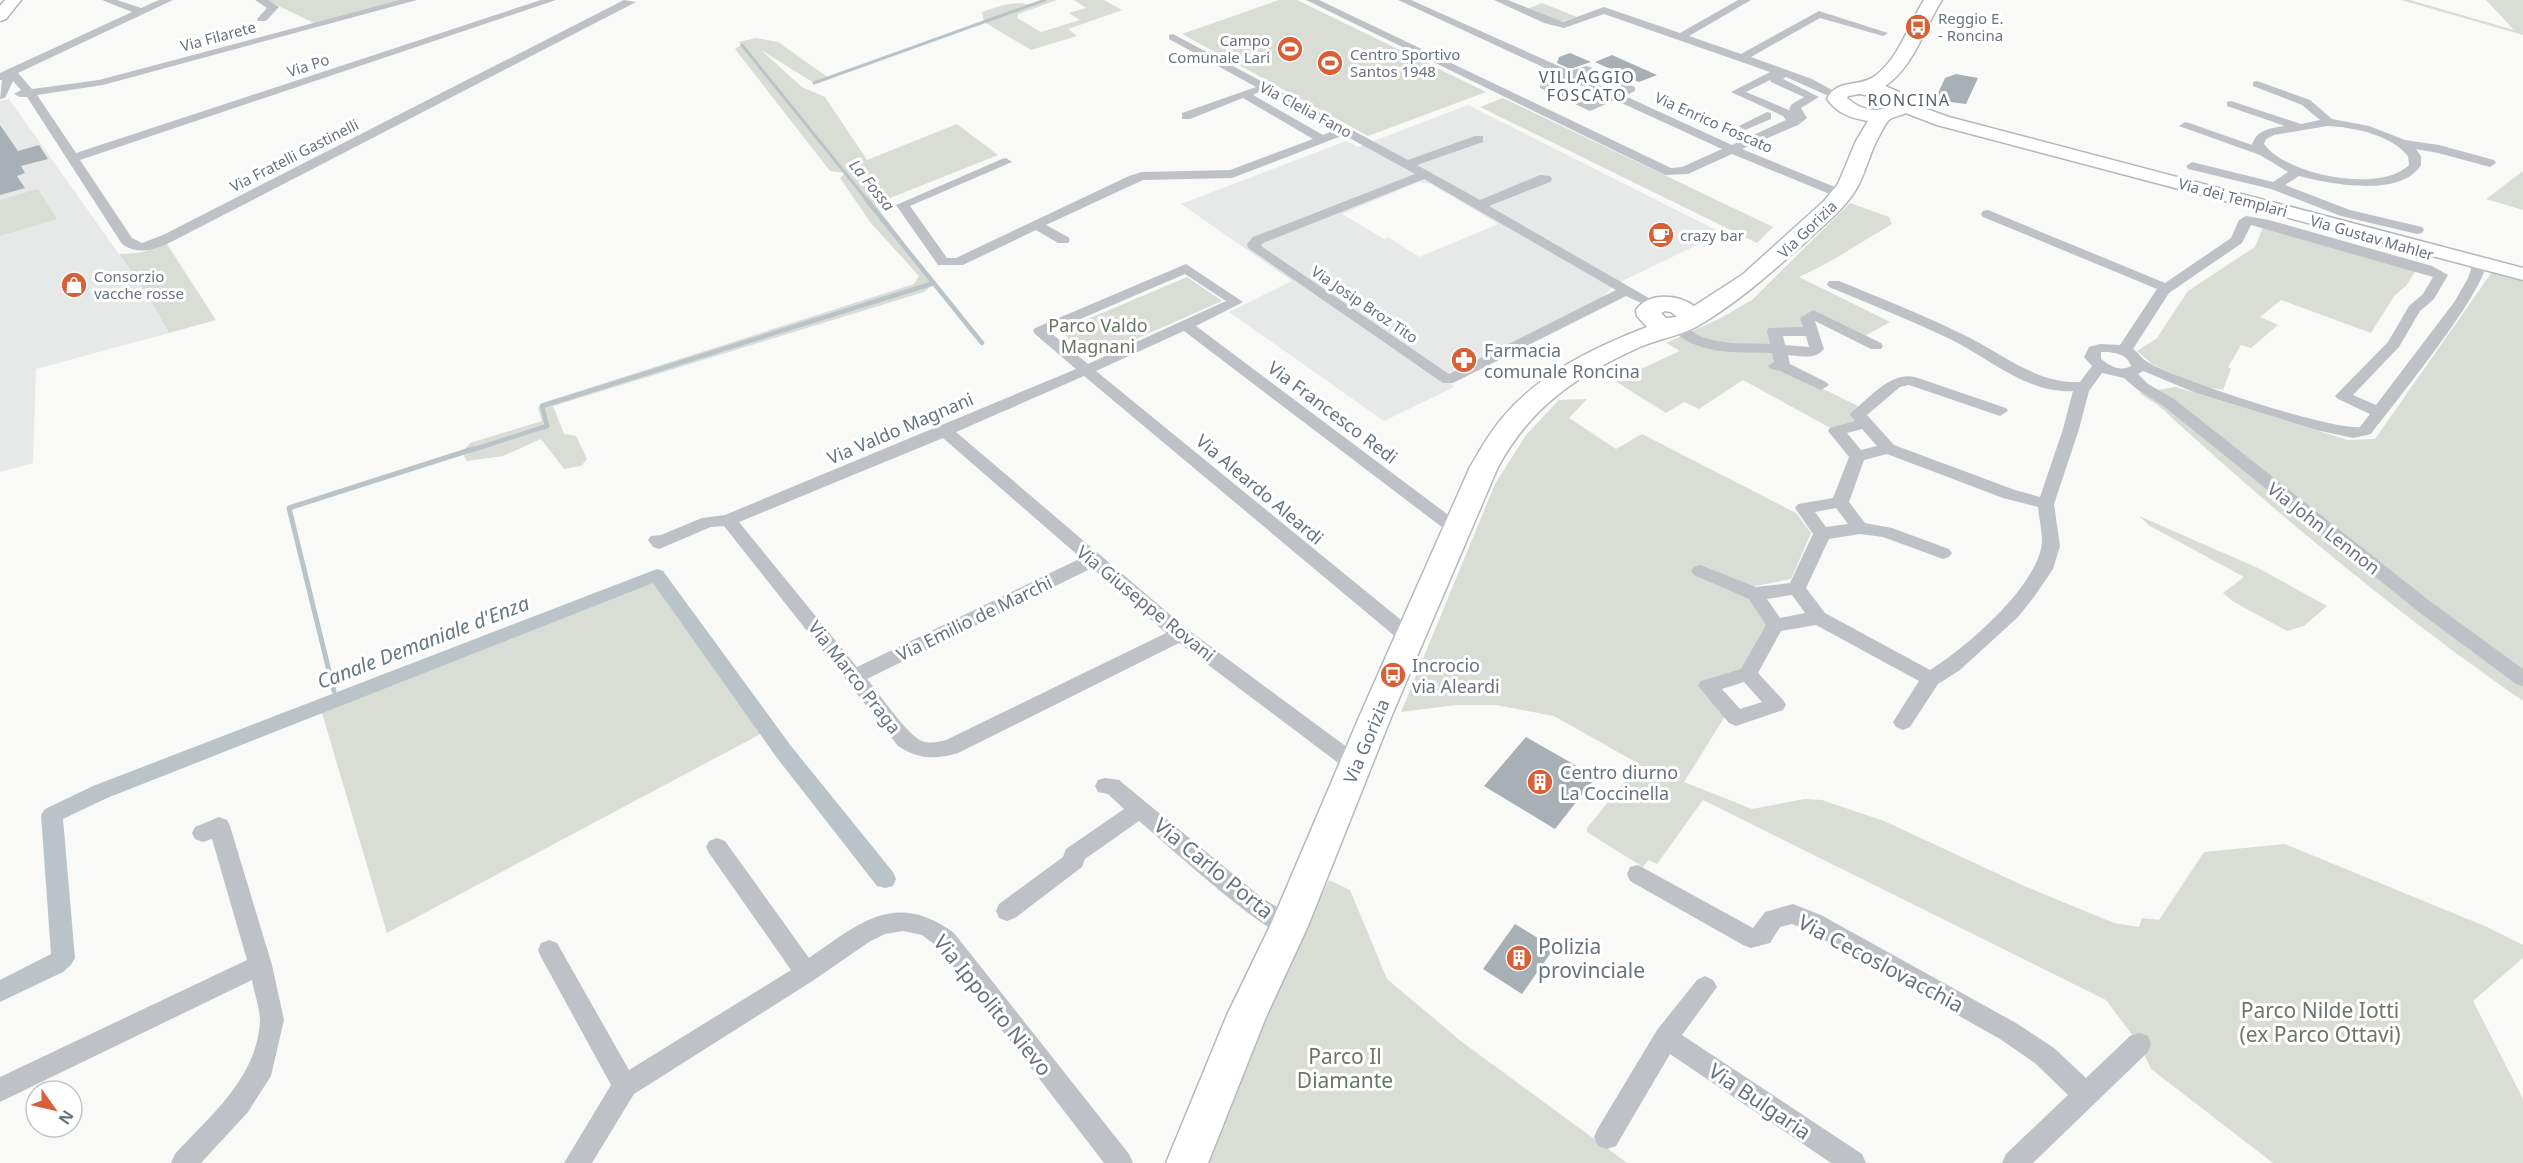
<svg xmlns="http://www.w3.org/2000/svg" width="2523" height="1163" font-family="'Noto Sans',sans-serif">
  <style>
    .built { fill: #e7e8e8; fill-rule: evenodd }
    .green { fill: #d9ddd6 }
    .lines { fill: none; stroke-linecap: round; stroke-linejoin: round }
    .stream-far2 { stroke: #bac4c8; stroke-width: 3 }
    .stream-far1 { stroke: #bac4c8; stroke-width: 4.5 }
    .stream { stroke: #bac4c8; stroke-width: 5 }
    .canal { fill: #bac4c8; fill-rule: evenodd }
    .building { fill: #a8b0b6 }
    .secondary-casing { stroke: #b3b8bd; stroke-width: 3 }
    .primary-casing { stroke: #b4b9bd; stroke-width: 3 }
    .street { fill: #bec2c6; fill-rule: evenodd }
    .secondary { fill: #fff; fill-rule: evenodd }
    .primary { fill: #fff; fill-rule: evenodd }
    .labels { text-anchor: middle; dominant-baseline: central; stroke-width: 6; stroke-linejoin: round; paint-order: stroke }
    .far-poi-label { font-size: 15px; fill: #667480; stroke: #fff; text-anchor: start }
    .far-street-label { font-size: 15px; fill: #667480; stroke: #fff }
    .far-neighbourhood-label { font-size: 16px; letter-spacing: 1.5px; fill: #57626b; stroke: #fff }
    .far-water-label { font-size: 16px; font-style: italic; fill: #667980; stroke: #fff }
    .park-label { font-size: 18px; fill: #677864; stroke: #fff }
    .poi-label { font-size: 18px; fill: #667480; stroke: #fff; text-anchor: start }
    .street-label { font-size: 18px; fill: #667480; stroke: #fff }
    .water-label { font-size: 20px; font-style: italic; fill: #667980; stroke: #fff }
    .near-street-label { font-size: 21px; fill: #667480; stroke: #fff }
    .near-poi-label { font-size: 21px; fill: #667480; stroke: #fff; text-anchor: start }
    .near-park-label { font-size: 21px; fill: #677864; stroke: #fff }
  </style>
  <rect width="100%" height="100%" fill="#f9f9f7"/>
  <path class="built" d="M9 99 148 295 169 333 36 369 33 463 0 472V101Z
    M1468 105 1722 233 1616 284 1594 305 1448 380 1454 387 1384 421 1229 312 1292 281 1181 204 1346 141 1358 147ZM1419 182 1431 184 1498 224 1419 257 1388 237 1384 239 1342 214Z"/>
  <path class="green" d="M266 0H402L314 23Z
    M1045 0H1057L1018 14 1017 18 1041 32 1080 20 1069 13 1086 8 1074 0H1104L1122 10 1068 29 1077 36 1031 50 984 22 982 12C997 7 1015 0 1030 5Z
    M1279 0H1297L1486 92 1368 136 1182 34Z
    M2401 0H2410L2514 30 2486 0H2523V35Z
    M1542 3 1577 17 1560 22 1527 9Z
    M756 38 778 42 829 78 814 83 761 50 802 87 825 97 867 160 957 124 998 155 875 204 934 283 924 292 553 406 564 434 576 436 587 459 581 466 564 469 541 439 503 456 467 461 462 453 470 443 542 421 538 408 542 403 914 284 919 276 870 222 840 178 845 173 830 171 735 49 741 45 739 42Z
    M1503 98 1773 227 1757 243 1480 107Z
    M2523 171V210L2486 199 2519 174Z
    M38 189 57 219 0 236V200Z
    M1850 203 1889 217 1892 224C1861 242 1831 263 1799 277L1890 322 1861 338 1813 314 1812 332 1775 331 1778 367 1858 406V415L1867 423 1836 431 1743 380 1699 409 1684 402 1666 413 1615 381 1680 351 1666 343 1719 319 1752 300Z
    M2263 227 2416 270 2406 286 2394 296 2371 333 2281 300 2260 317 2278 325 2251 348 2241 345 2228 367 2231 369 2223 390 2200 386 2152 364 2137 351 2157 338 2188 291 2255 247Z
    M167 244 216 320 169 333 148 295 119 254 139 253Z
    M2492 272 2523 281V701C2395 612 2273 511 2158 405L2139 393 2176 387 2348 440 2375 439Z
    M1187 277 1222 301 1093 358 1060 331Z
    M1587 399 1569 418 1616 449 1642 434 1796 513 1811 533 1791 579 1745 588 1775 625 1748 674 1709 686 1736 718H1724L1684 782 1752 809 1805 799 1822 800 1884 821 2022 885 2114 923 2139 927 2142 918 2159 920 2204 852 2285 844 2487 927 2523 945V958L2473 1001 2523 1099V1163H2273L2151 1069 2139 1044 2106 1000 1703 800 1657 864 1648 860 1643 867 1587 832V828L1639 764 1554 716 1496 705H1456L1401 712 1495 484 1526 435 1559 400Z
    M2139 516 2258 568 2327 606 2304 626 2287 631 2234 602 2223 593 2244 577 2150 526Z
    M657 575 768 730 387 933 322 713 299 720 310 706 361 686 373 687Z
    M1329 880 1350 890 1387 979 1462 1042 1627 1163H1206L1256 1031Z"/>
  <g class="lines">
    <path class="stream-far2" d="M742 45 867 200
      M814 83 1045 0"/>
    <path class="stream-far1" d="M866 199 982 343
      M469 451 547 426 542 406 934 283"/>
    <path class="stream" d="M334 691 289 508 473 449"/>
    <path class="canal" d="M657 569 663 571 791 746 893 872 896 879 893 886 885 888 877 886 777 758 653 583 107 798 63 819 75 958 71 965 63 972 0 1002V980L51 954 41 815 45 809 93 786Z"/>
  </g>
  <path class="building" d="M1570 53 1591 62 1570 69 1557 63 1559 57Z
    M1612 55 1657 75 1639 82 1595 62Z
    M1956 74 1978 78 1966 104 1935 100 1945 78Z
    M0 125 18 151 39 145 48 159 21 166 25 173 17 176 25 188 0 195Z
    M1526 737 1596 777 1555 829 1484 786Z
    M1515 924 1554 948 1522 994 1483 969Z"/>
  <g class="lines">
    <g class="secondary-casing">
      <path id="secondary" d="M5 0H21L6 19 0 21V6Z
        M1901 100 1949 117 2523 268V280L1937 125 1895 109 1892 105 1895 101Z"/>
    </g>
    <g class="primary-casing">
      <path id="primary" d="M1924 0H1942C1924 28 1914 67 1885 86L1899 92 1911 105C1907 117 1899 114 1890 119 1885 123 1881 133 1878 138 1870 153 1866 170 1859 184 1848 206 1827 222 1810 238 1774 270 1738 303 1696 327 1679 336 1658 339 1640 347 1578 375 1531 406 1498 467L1392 715 1308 926 1266 1017 1208 1163H1166L1227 1015 1271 924 1360 715 1470 467C1480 450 1490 432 1503 417 1539 374 1595 347 1647 327L1637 316 1636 310C1648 292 1678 294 1694 306L1742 275 1824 201 1838 184 1856 141 1868 121C1851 118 1838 114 1827 99 1837 78 1859 88 1875 76 1900 57 1908 25 1924 0ZM1859 94 1879 97 1891 106C1876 114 1859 109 1847 98L1848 96ZM1665 311 1671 312 1677 317 1666 318 1661 313Z"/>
    </g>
    <path class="street" d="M102 0H117L141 8 159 0H173L18 73 32 89 99 80 400 0H417L103 85 37 95 76 153 541 0H556L80 160 132 238 142 243 163 235 624 0 636 2 173 241C157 249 138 256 122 244L27 97H20L14 94 21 90 13 81 5 98 0 99 2 80H0V73L132 12Z
      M255 0H268L279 7 266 21H258L257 19 267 8Z
      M1306 0H1319L1671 168 1682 167 1722 149 1615 100 1590 111 1540 88V84L1560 75 1398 0H1411L1570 71 1586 66 1590 67 1635 87V91L1625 96 1732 145 1786 120 1783 116 1731 92 1770 72 1604 14 1564 28 1544 23 1494 0H1508L1563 22 1604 7 1680 33 1738 0H1751L1689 36 1741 54 1819 11 1888 33 1883 36 1820 18 1751 57 1812 79 1843 96 1837 99 1833 98 1786 77 1783 79 1819 97 1801 108 1807 118 1798 125 1742 149 1847 192 1848 195 1842 199 1732 154 1688 174 1665 175ZM1586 73 1621 89 1615 92 1579 76ZM1570 80 1605 96 1590 103 1554 86ZM1770 80 1771 82 1804 97 1792 104 1789 109 1791 111 1746 92Z
      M1173 34 1408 160 1475 136H1483V142L1417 165 1480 200 1540 175 1550 176 1552 179 1550 182 1489 206 1661 305 1654 309 1626 296 1453 383H1443L1248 248 1247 244 1253 237 1415 174 1344 135 1232 178 1143 180 1046 225 1068 237 1070 240 1068 243H1058L1036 230 963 265H938L896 205 1002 159 1006 158 1012 162 910 206 947 258H956L1129 176 1142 172 1230 170 1313 139 1243 98 1190 119H1182V113L1256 87 1169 39V35ZM1260 89 1335 130 1323 135 1253 95 1259 92ZM1424 179 1616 290 1449 374 1261 246 1263 243Z
      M2257 81 2310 100 2332 119 2369 126 2405 140 2439 145 2494 160 2496 163 2490 167 2438 153 2416 149 2421 156V165C2401 198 2330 184 2299 176L2285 185 2350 210 2422 227 2424 230 2422 233 2417 234 2341 216 2271 189 2188 169 2186 166 2192 162 2273 182 2288 172 2260 155 2179 126 2185 122 2189 123 2252 145C2256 130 2270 128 2285 126L2227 106V102L2231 101 2301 124 2320 120 2302 105 2253 86V82ZM2327 126C2354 127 2391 135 2408 156L2409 165C2380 194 2286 175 2264 144L2266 139 2274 135Z
      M1767 112 1771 113V119L1745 130 1739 126Z
      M1988 210 2165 283 2231 238 2239 220 2246 216 2269 220 2432 266 2448 275 2434 299 2420 311 2399 347 2353 395 2376 405 2455 301 2468 278 2474 260H2484L2486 263C2485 292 2393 405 2371 434L2353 438 2316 430 2196 393 2143 371 2138 374 2148 384 2174 399 2431 602 2523 669V686L2516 684 2419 612 2162 405 2138 390 2124 378 2102 373 2089 391 2079 429 2054 504 2060 546 2053 569 2034 597 2018 617 1960 670 1938 684 1910 727 1903 730 1896 727 1893 722 1919 681 1816 625 1781 631 1758 673 1783 700 1786 705 1783 710 1736 726 1729 723 1698 686 1701 681 1741 669 1766 625 1749 599 1694 575 1691 571 1694 567 1700 565 1756 587 1790 583 1813 534 1795 508 1798 504 1833 498 1849 457 1828 431 1830 428 1855 421 1850 415 1852 412C1869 398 1891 371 1915 377L2006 408 2008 411 2000 416 1909 385 1900 387 1867 415 1894 445 2015 490 2040 497 2063 429 2073 391C2028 394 1990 359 1952 340 1912 321 1870 304 1829 287L1827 284 1829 281H1839C1880 298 1922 314 1962 334 2001 352 2035 384 2080 382L2092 366 2084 357 2089 347 2100 344 2120 345 2157 289 1983 217 1981 214 1983 211ZM2251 225 2433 277 2423 294 2409 306 2388 342 2335 396 2338 399 2370 414 2360 427C2333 431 2171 378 2146 361 2141 358 2138 352 2133 349L2169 293 2242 243ZM2101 352C2113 352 2127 353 2131 366 2120 372 2110 366 2101 359ZM1862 429 1877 446 1861 450 1847 433ZM1887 454 2003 498 2038 507C2039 520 2044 537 2041 549 2031 591 1967 647 1930 670L1825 613 1806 588 1829 539 1860 534 1883 537 1943 559 1949 557 1952 553 1949 549 1892 528 1865 523 1849 502 1864 460ZM1836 508 1848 524 1826 527 1815 512ZM1792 595 1805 613 1780 618 1767 599ZM1744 682 1762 702 1740 709 1722 689Z
      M1186 264 1243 302 1196 326 1463 526 1466 530 1463 534H1451L1184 331 1096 371 1417 633 1419 638 1417 643 1410 645 1403 643 1084 376 956 432 1187 629 1363 759 1366 765 1363 771 1356 773 1349 771 1179 643 958 753C936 760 917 759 898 746L724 526 711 527 659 549 653 547 648 540 651 536 661 535 702 518 725 515 1076 369 1035 334 1033 331 1035 328ZM1185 274 1226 301 1088 364 1050 332ZM943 438 1081 558 857 667 739 522ZM1092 568 1166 633 946 740C938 742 929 744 922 741 907 735 879 693 867 679Z
      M1813 310 1881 343 1883 346 1881 349H1871L1815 321 1824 349C1815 360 1801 356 1788 355L1790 364 1826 382 1829 385 1821 390 1780 371 1771 369 1768 366 1774 362 1772 353C1739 352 1692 356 1670 326L1677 322C1686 324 1692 333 1702 337 1723 345 1748 343 1770 344L1767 331 1769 328 1803 327 1800 318ZM1783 336H1806L1809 347 1785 345Z
      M1105 778 1119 780 1262 898 1297 919 1300 926 1297 933C1295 934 1290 936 1288 936 1264 934 1163 841 1139 821L1085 859 1082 867 1015 918 1007 921 999 918 996 911 999 904 1063 857 1066 849 1124 809 1108 794 1098 792 1095 786 1098 780Z
      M219 817 227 820 230 826 272 965 284 1020 271 1076 248 1112 201 1163H171L175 1154C211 1115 257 1078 260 1021 260 1008 254 993 252 980L0 1102V1077L247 960 212 839 203 842 195 839 192 833 195 827Z
      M717 838 725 841 809 958C860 923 895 890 954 933L1129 1154 1133 1163H1104L938 947 922 935 903 931 885 934 869 942 814 980 634 1094 592 1163H564L611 1085 541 957 538 950 541 943 549 940 557 943 629 1070 791 970 709 853 706 847 709 841Z
      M1638 865 1753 928 1765 912 1793 904 1821 915 2016 1023 2054 1048 2086 1078 2130 1036 2139 1033 2148 1036 2151 1044 2148 1052 2033 1163H2002L2006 1154 2068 1095 2036 1064 2000 1039 1805 929 1792 924 1780 927 1770 943 1751 948 1743 945 1630 881 1627 874 1630 867Z
      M1705 976 1713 980 1717 987 1682 1035 1862 1154 1866 1163H1831L1670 1054 1616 1146 1607 1149 1598 1146 1594 1137 1598 1128 1657 1030 1697 980Z"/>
    <use href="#secondary" class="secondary"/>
    <use href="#primary" class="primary"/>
  </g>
  <defs>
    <g id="bus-disc" transform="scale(1.35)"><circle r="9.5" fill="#d86038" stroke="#fff"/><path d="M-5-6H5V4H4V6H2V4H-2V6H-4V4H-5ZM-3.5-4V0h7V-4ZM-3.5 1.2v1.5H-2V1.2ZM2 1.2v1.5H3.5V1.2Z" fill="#fff"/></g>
    <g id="stadium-disc" transform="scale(1.35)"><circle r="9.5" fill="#d86038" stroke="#fff"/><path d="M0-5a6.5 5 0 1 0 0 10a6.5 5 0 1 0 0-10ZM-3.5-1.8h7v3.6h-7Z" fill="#fff"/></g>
    <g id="cafe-disc" transform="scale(1.35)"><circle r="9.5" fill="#d86038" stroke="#fff"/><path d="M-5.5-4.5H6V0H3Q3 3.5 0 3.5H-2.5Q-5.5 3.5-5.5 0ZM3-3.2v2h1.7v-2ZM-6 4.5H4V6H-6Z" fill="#fff"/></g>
    <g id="shop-disc" transform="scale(1.35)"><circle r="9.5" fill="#d86038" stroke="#fff"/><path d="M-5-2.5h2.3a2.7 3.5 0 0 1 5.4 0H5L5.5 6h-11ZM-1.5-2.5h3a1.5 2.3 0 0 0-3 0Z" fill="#fff"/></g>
    <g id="pharmacy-disc" transform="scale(1.35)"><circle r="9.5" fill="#d86038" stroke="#fff"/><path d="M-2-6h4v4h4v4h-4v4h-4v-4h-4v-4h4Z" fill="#fff"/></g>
    <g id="building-disc" transform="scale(1.35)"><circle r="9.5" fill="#d86038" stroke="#fff"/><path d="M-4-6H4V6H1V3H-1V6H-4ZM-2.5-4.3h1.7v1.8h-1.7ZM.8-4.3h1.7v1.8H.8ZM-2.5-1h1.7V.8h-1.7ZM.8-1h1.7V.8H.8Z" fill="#fff"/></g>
  </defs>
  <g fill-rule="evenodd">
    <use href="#bus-disc" x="1918" y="27"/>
    <use href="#stadium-disc" x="1290" y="49"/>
    <use href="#stadium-disc" x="1330" y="63"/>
    <use href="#cafe-disc" x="1661" y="235"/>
    <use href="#shop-disc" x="74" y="285"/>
    <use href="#pharmacy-disc" x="1464" y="360"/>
    <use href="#bus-disc" x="1393" y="675"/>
    <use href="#building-disc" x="1540" y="782"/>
    <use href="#building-disc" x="1519" y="958"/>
  </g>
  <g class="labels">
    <g class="far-poi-label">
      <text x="1938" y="18">Reggio E.<tspan x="1938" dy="17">- Roncina</tspan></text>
      <text x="1270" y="40" text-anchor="end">Campo<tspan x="1270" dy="17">Comunale Lari</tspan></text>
      <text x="1350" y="54">Centro Sportivo<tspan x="1350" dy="17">Santos 1948</tspan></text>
      <text x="1680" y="235">crazy bar</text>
      <text x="94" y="276">Consorzio<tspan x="94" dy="17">vacche rosse</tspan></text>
    </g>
    <g class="far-street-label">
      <text transform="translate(218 36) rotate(-15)">Via Filarete</text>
      <text transform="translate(308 65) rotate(-18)">Via Po</text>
      <text transform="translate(1306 109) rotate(28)">Via Clelia Fano</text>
      <text transform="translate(1714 122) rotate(24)">Via Enrico Foscato</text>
      <text transform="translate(294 155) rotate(-27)">Via Fratelli Gastinelli</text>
      <text transform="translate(2233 197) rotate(15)">Via dei Templari</text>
      <text transform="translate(1807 229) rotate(-44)">Via Gorizia</text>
      <text transform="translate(2372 237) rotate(16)">Via Gustav Mahler</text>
      <text transform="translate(1365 304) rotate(34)">Via Josip Broz Tito</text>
    </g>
    <g class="far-neighbourhood-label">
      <text x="1587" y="77">VILLAGGIO<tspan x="1587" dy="18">FOSCATO</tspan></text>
      <text x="1909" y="100">RONCINA</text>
    </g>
    <g class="far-water-label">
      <text transform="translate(872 185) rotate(51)">La Fossa</text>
    </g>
    <g class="park-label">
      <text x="1098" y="325">Parco Valdo<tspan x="1098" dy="21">Magnani</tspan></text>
    </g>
    <g class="poi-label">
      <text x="1484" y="350">Farmacia<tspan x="1484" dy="21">comunale Roncina</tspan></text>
      <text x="1412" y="665">Incrocio<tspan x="1412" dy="21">via Aleardi</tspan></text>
      <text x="1560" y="772">Centro diurno<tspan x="1560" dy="21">La Coccinella</tspan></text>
    </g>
    <g class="street-label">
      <text transform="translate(1333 412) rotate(37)">Via Francesco Redi</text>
      <text transform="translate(900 428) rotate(-23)">Via Valdo Magnani</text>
      <text transform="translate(1260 489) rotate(40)">Via Aleardo Aleardi</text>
      <text transform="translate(2324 528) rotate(38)">Via John Lennon</text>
      <text transform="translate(1146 603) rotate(39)">Via Giuseppe Rovani</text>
      <text transform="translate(974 618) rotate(-26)">Via Emilio de Marchi</text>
      <text transform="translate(855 677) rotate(52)">Via Marco Praga</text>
      <text transform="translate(1366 741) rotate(-67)">Via Gorizia</text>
    </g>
    <g class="water-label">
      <text transform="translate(423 642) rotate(-21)">Canale Demaniale d'Enza</text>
    </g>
    <g class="near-street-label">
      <text transform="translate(1214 868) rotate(39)">Via Carlo Porta</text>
      <text transform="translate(1881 963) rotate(28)">Via Cecoslovacchia</text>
      <text transform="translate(993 1005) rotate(51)">Via Ippolito Nievo</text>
      <text transform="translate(1760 1101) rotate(34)">Via Bulgaria</text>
    </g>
    <g class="near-poi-label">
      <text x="1538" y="946">Polizia<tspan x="1538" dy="24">provinciale</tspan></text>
    </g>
    <g class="near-park-label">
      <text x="2320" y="1010">Parco Nilde Iotti<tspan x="2320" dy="24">(ex Parco Ottavi)</tspan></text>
      <text x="1345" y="1056">Parco Il<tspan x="1345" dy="24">Diamante</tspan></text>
    </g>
  </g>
  <g transform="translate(54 1109) rotate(124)"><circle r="28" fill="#ffffff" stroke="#c2c7cc" stroke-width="1.5"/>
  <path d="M0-4.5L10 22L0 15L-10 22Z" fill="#d86038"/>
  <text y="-9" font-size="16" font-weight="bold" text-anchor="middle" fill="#667480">N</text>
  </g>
</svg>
